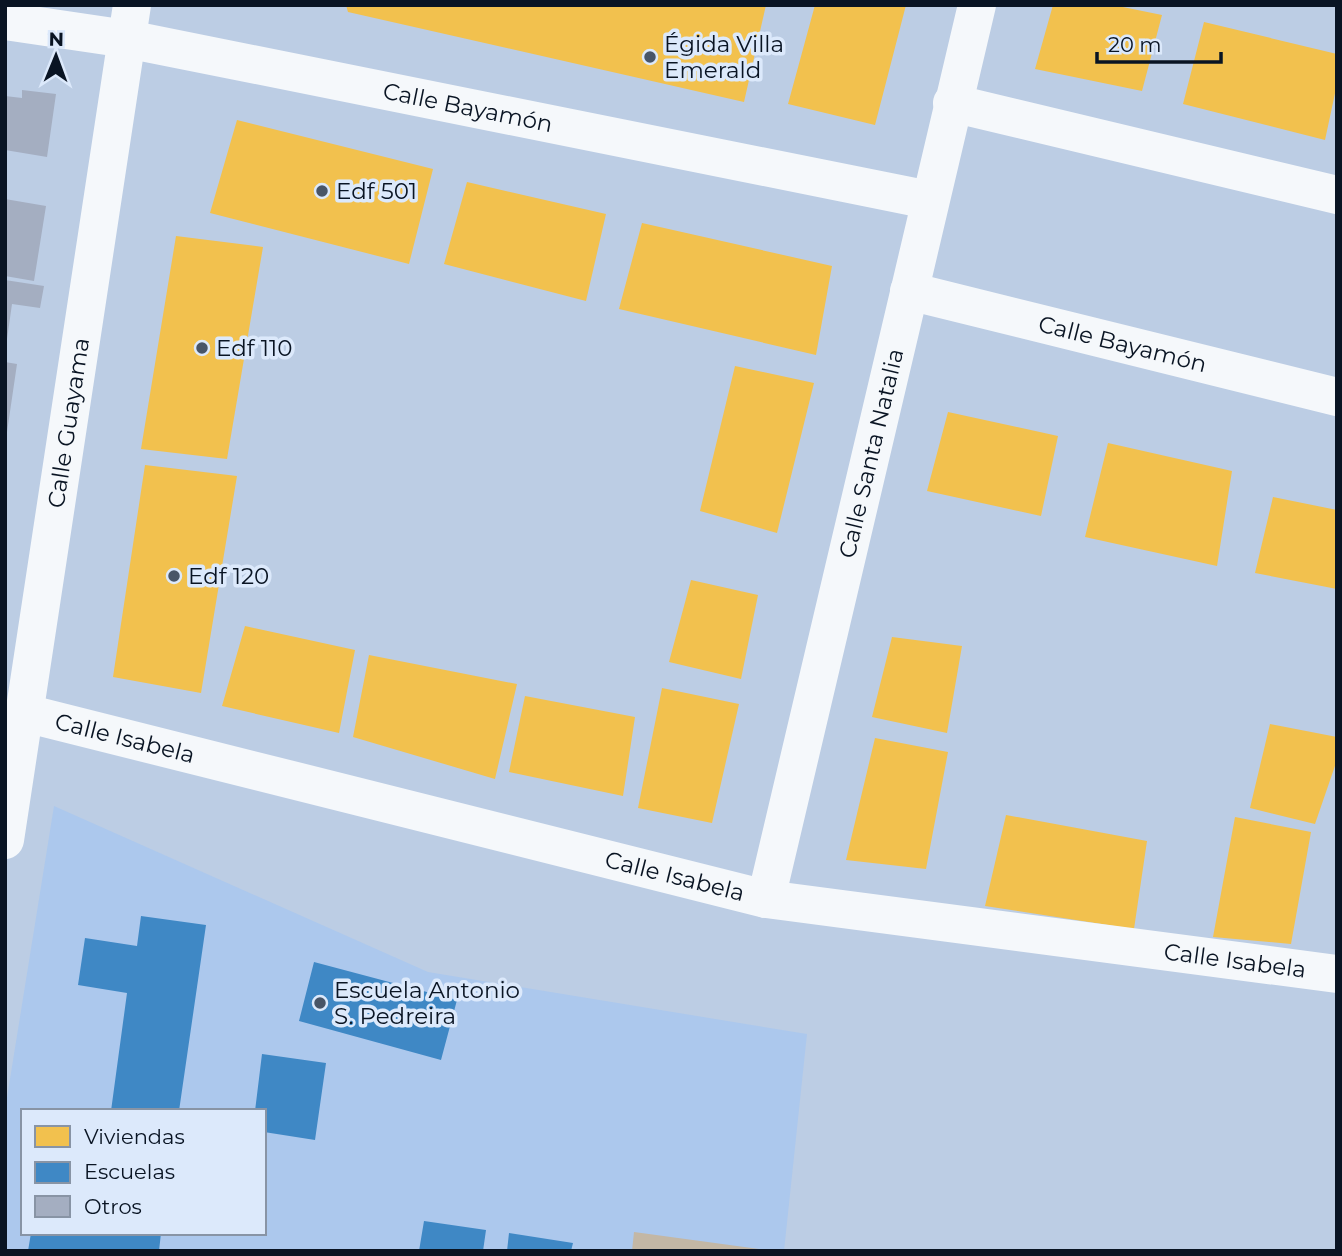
<svg xmlns="http://www.w3.org/2000/svg" width="1342" height="1256" font-family="Montserrat,sans-serif">
  <style>
    .built { fill: #acc8ed; fill-rule: evenodd }
    .green { fill: #c3b7a5 }
    .homes { fill: #f2c14e }
    .schools { fill: #3f88c5 }
    .building { fill: #a4aec1 }
    .lines { fill: none; stroke-linecap: round; stroke-linejoin: round }
    .minor { stroke: #f5f8fb; stroke-width: 38 }
    .poi-dot { fill: #485567; stroke: #dce9fb; stroke-width: 2.5 }
    .labels { text-anchor: middle; dominant-baseline: central; stroke-width: 7; stroke-linejoin: round; paint-order: stroke }
    .poi-label { font-size: 23px; fill: #091423; stroke: #dce9fb; text-anchor: start }
    .street-label { font-size: 23px; fill: #091423; stroke: #dce9fb }
  </style>
  <rect width="100%" height="100%" fill="#bccde4"/>
  <path class="built" d="M54 806 428 972 807 1034 784 1251H5V1110ZM23 1111H264V1233H23Z"/>
  <path class="green" d="M634 1232 759 1249V1251H632Z"/>
  <path class="homes" d="M346 5H766L744 102 348 12Z
    M815 5H906L875 125 788 104Z
    M1053 5H1113L1162 15 1142 91 1035 69Z
    M1204 22 1337 54V84L1325 140 1183 104Z
    M237 120 433 169 409 264 210 213Z
    M467 182 606 214 586 301 444 264Z
    M642 223 832 266 816 355 619 309Z
    M176 236 263 247 227 459 141 449Z
    M735 366 814 383 777 533 700 511Z
    M948 412 1058 436 1041 516 927 491Z
    M1108 443 1232 471 1217 566 1085 537Z
    M145 465 237 476 201 693 113 677Z
    M1273 497 1337 510V589L1255 573Z
    M691 580 758 595 741 679 669 662Z
    M245 626 355 650 339 733 222 706Z
    M892 637 962 646 947 733 872 717Z
    M369 655 517 684 495 779 353 737Z
    M662 688 739 704 712 823 638 808Z
    M525 696 635 717 623 796 509 772Z
    M1270 724 1337 737V760L1315 824 1250 808Z
    M875 738 948 752 926 869 846 860Z
    M1006 815 1147 841 1134 929 985 906Z
    M1235 817 1311 832 1291 944 1213 937Z"/>
  <path class="schools" d="M141 916 206 925 179 1111H111L127 993 78 985 85 938 137 946Z
    M314 962 457 1000 441 1060 299 1021Z
    M262 1054 326 1063 315 1140 264 1132V1111H255Z
    M424 1221 486 1230 483 1251H419Z
    M31 1233H161L159 1251H28Z
    M509 1233 573 1243 571 1251H507Z"/>
  <path class="building" d="M22 90 56 94 47 157 5 150V96L22 98Z
    M5 199 46 206 34 281 5 276Z
    M5 280 44 286 40 308 12 304 7 339Z
    M5 362 17 364 7 432H5Z"/>
  <g class="lines">
    <g class="minor">
      <path id="s1" d="M5 21 127 39 929 200"/>
      <path d="M952 103 1337 195"/>
      <path id="s2" d="M909 291 1337 397"/>
      <path id="s3" d="M25 713 766 899 1337 974"/>
      <path id="s4" d="M5 840 132 5"/>
      <path id="s5" d="M766 899 977 5"/>
    </g>
  </g>
  <g class="poi-dot">
    <circle cx="650" cy="57" r="7"/>
    <circle cx="322" cy="191" r="7"/>
    <circle cx="202" cy="348" r="7"/>
    <circle cx="174" cy="576" r="7"/>
    <circle cx="320" cy="1003" r="7"/>
  </g>
  <g class="labels">
    <g class="poi-label">
      <text x="664" y="44">Égida Villa<tspan x="664" dy="26">Emerald</tspan></text>
      <text x="336" y="191">Edf 501</text>
      <text x="216" y="348">Edf 110</text>
      <text x="188" y="576">Edf 120</text>
      <text x="334" y="990">Escuela Antonio<tspan x="334" dy="26">S. Pedreira</tspan></text>
    </g>
    <g class="street-label">
      <text stroke="none"><textPath href="#s1" startOffset="471">Calle Bayamón</textPath></text>
      <text stroke="none"><textPath href="#s2" startOffset="220">Calle Bayamón</textPath></text>
      <text stroke="none"><textPath href="#s4" startOffset="422">Calle Guayama</textPath></text>
      <text stroke="none"><textPath href="#s5" startOffset="458">Calle Santa Natalia</textPath></text>
      <text stroke="none"><textPath href="#s3" startOffset="103">Calle Isabela</textPath></text>
      <text stroke="none"><textPath href="#s3" startOffset="670">Calle Isabela</textPath></text>
      <text stroke="none"><textPath href="#s3" startOffset="1237">Calle Isabela</textPath></text>
    </g>
  </g>
  <rect width="1342" height="1256" fill="none" stroke="#091423" stroke-width="14"/>
  <rect x="21" y="1109" width="245" height="126" fill="#dce9fb" stroke="#8894a5" stroke-width="2"/>
  <rect x="35" y="1126" width="35" height="21" fill="#f2c14e" stroke="#8894a5" stroke-width="2"/>
  <text x="84" y="1144" font-size="21" fill="#091423">Viviendas</text>
  <rect x="35" y="1162" width="35" height="21" fill="#3f88c5" stroke="#8894a5" stroke-width="2"/>
  <text x="84" y="1179" font-size="21" fill="#091423">Escuelas</text>
  <rect x="35" y="1196" width="35" height="21" fill="#a4aec1" stroke="#8894a5" stroke-width="2"/>
  <text x="84" y="1214" font-size="21" fill="#091423">Otros</text>
  <g transform="translate(56 56) rotate(1)" stroke="#dce9fb" stroke-width="5" paint-order="stroke">
  <path d="M0-5L12 26L0 18L-12 26Z" fill="#091423"/>
  <text y="-10" font-size="19" font-weight="bold" text-anchor="middle" fill="#091423">N</text>
  </g>
  <path d="M1097 52v10h124v-10" fill="none" stroke="#091423" stroke-width="3.5"/>
  <text x="1108" y="52" font-size="21" fill="#091423" stroke="#dce9fb" stroke-width="5" paint-order="stroke">20 m</text>
</svg>
